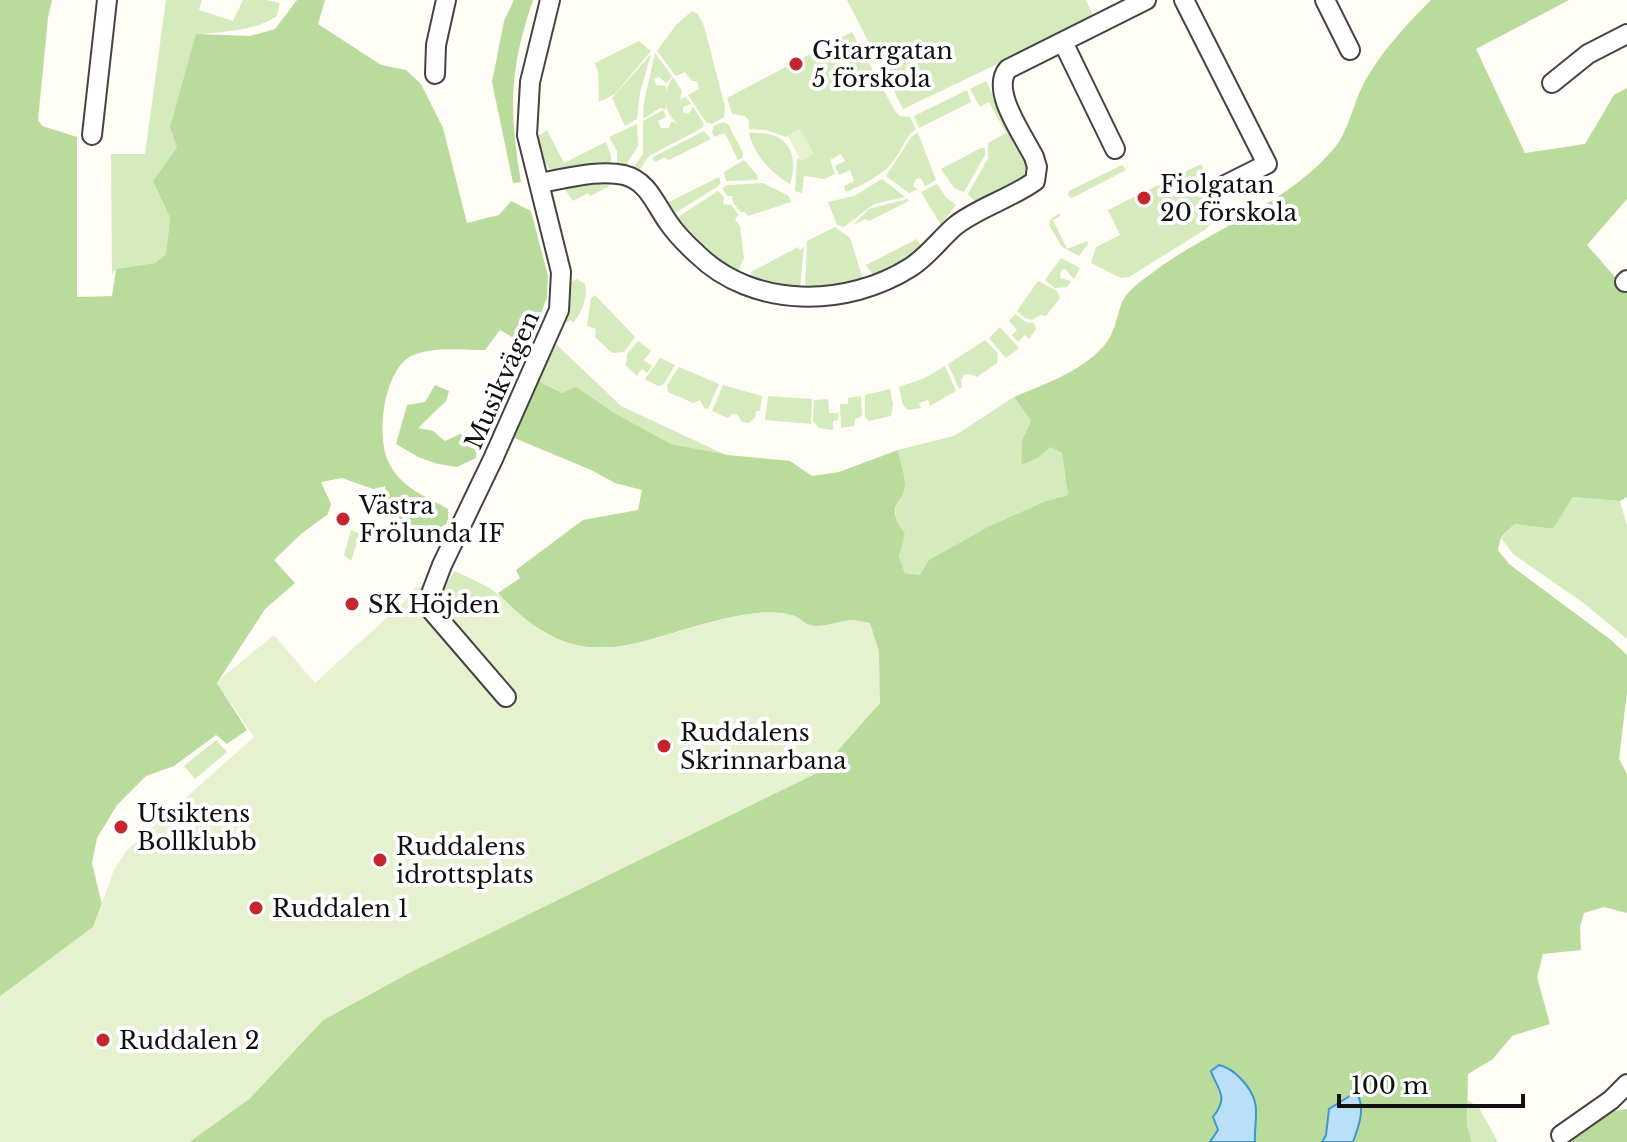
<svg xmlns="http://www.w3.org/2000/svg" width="1627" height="1142" font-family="'Libre Baskerville',serif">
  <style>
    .green { fill: #d5ebbd }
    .forest { fill: #b9dc9c }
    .pitch { fill: #e6f2cf }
    .water { fill: #b9e0f7; stroke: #3f96cf; stroke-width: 2 }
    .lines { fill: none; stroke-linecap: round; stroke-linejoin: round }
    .minor-casing { stroke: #444; stroke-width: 22 }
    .minor { stroke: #fff; stroke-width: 18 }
    .poi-dot { fill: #c4262e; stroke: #fff; stroke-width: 3 }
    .labels { text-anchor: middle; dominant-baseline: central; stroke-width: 8; stroke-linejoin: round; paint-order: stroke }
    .poi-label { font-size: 24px; fill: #111; stroke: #fff; text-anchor: start }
    .street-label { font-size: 24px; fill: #111; stroke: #fff }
  </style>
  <rect width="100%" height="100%" fill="#fffdf5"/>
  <path class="green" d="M166 0H202L199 10 233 21 243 0H266L280 3 277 16C253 32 224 31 196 35L177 147 153 181 170 218 166 254 155 263 116 269 112 274 111 154H145Z
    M847 0H1086L1094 18 903 109Z
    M692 11 698 14 704 26 725 107 724 117 712 124 706 122 688 95 699 89 697 81H692L685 72 676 76 657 51 676 25Z
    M852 32 895 111 900 116 910 117 916 129C905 136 902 150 894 160 882 176 864 184 846 192L844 186 854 181 850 170 839 175 835 166 845 161 841 154 830 160 835 174 824 179 804 176 802 193 795 191 797 159 800 158 802 161 800 129 786 137 766 130 749 129V121L745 116 732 114 727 98Z
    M639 41 651 51 615 94 599 102 598 72 595 63Z
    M655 53 672 76 667 83 659 77 654 79 656 85 666 86V109L660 108 643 119 644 102Z
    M651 54 640 93 637 119 625 126 612 98Z
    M673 77 682 91 680 99 686 97 691 104 683 107V113L688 114 693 107 704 124 702 128 649 156 637 174 631 171 643 154V121L663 110 666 117 658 121 661 128H669L671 121 680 125C664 116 661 92 673 77Z
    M986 81 1028 165C1028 185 993 196 976 202L968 194 988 158V143L1006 133 989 102 980 107 970 89Z
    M967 90 971 102 919 128 914 116Z
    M723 122 728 124 743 153 742 158 738 160 725 133 714 137 712 132 714 126Z
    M637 124 638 146 624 168 617 166V151L609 137Z
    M547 130 564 163 606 142 611 155V164L550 170 541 156 537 137Z
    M704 131 711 139 669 160 664 157 656 162 653 160V157Z
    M749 133C784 130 801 150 790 184 771 173 754 155 749 133Z
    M918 133 936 180 925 186 921 178 916 179 913 186 918 189 909 193 886 176 912 136Z
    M981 148H985V155L964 192 954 188 941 169Z
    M744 160 757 175 758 180 726 181 724 172Z
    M1201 164 1210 180 1220 214 1206 229 1129 277 1121 278 1091 263 1096 247 1120 235 1108 210Z
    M1122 165 1126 170 1072 198 1068 196 1069 191Z
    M719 177 721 183 717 187 670 216 665 204Z
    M882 179 905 197 874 204 844 227 837 225 828 202 854 196Z
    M610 182 608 187 590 196 588 193 573 201 564 188Z
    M763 183 789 196 791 202 748 216 745 212H740L733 202 732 196H727L722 188 727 185Z
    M937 184 946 197 956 205 941 225 921 192Z
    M718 191 724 197 723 204 731 205 739 215 735 219 740 227 744 258 738 271 706 253 675 219Z
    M907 199 909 201 869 221 865 219 853 225 869 209Z
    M1060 213V216L1053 220 1067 249 1087 241 1088 244 1079 256 1062 247 1049 225 1051 219Z
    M835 227 850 238 863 279 840 288 805 289 807 241Z
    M917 239 922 248 874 277 866 265Z
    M798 247 800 250 804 247 800 289 784 288 752 278 751 272Z
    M1061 258 1080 268 1074 279 1065 269 1061 270 1060 278 1071 281 1067 287 1055 288 1045 280Z
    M577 279 585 284C588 297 582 313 573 323L571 320 566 323 564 320 571 282Z
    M1038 281 1057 291 1060 298 1046 316 1040 315 1032 320 1025 318 1017 311Z
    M595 295 635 337 624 352 612 353 595 337 596 329 587 326 591 298Z
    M1015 314 1026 322 1034 323 1036 329 1029 339 1025 335 1018 342 1012 335 1017 330 1009 321Z
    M1000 327 1019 348 1006 358 989 338Z
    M985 340 998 353 997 363 977 377 970 374 964 375 961 380 962 387 959 389 948 364Z
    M638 341 651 351 644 360 652 366 647 373 642 369 637 376 626 366 627 354Z
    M556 344 621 406 726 455 671 444 613 412 576 388 562 393 538 381Z
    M660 358 675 365 664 384 658 386 645 379Z
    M945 366 956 391 930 406 928 400 919 403 921 408 908 410 903 405 899 387 925 378Z
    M679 367 719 384 708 409 704 408 700 400 693 403 668 392 667 385Z
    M723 385 762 396 760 411H756L755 418 749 423 742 422 737 414H732L728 418 712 411Z
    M890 389 893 404 891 416 869 421 865 417V395Z
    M768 396 812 399 811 424 765 420Z
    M861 396 862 416 855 419 854 426 841 428 840 404H848V398Z
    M1014 397 1031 421 1022 440 1021 464 1038 458 1050 446 1062 453 1068 495 1046 501 920 575 905 573 899 557 905 534C884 501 903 509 905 484 905 474 900 461 898 450L954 436Z
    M828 399 829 413H838V420L833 421V430L819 428 813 421 814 400Z
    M1573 497 1620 501 1627 526V639L1585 604 1513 554 1501 538 1515 524 1553 529Z
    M351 530 360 534 351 561 344 555Z
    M455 571C485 586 514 594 519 631L439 601 442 590Z
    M216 740 227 752 195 779 184 766Z
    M1468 1100 1479 1108 1498 1142H1472L1467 1125Z"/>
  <path class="forest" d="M0 0H52L48 18 38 120 42 126 77 137V297L112 296 116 269 155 263 166 254 170 218 153 181 177 147 170 127 196 34 250 36 275 29 297 0H325L318 24 381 65 406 70 421 84 443 128 467 223 499 215 511 201 531 211 548 276 547 297 529 347 500 330 485 350C462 350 432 346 411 356 383 371 375 439 390 465 403 489 426 496 448 509V523L428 534C404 528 388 512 385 486L373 489 342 478 321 482 331 504 328 514 301 534 274 560 295 583 265 609 217 683 247 730 227 744 216 735 174 766 146 776 117 805 97 838 92 863 102 905 93 927 0 999Z
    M514 0H533C509 71 509 110 521 182L513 183 492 82 504 21Z
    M1431 0H1569L1476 49 1525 153 1585 144 1614 95 1627 88V199L1587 245 1627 291V497L1620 501 1573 497 1553 529 1515 524 1501 537 1498 550 1509 564 1611 640 1627 655V692L1619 759 1627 774V913L1604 907 1584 913 1580 926 1581 950 1543 954 1537 977 1550 1024 1512 1036 1493 1059 1468 1074 1467 1125 1472 1142H1353L1360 1123 1356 1093 1329 1109 1326 1135 1322 1142H1255C1252 1106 1261 1089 1225 1066L1218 1081 1223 1094 1217 1113 1218 1130 1210 1142H189L249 1099 323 1020 857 727 880 703 853 620C841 622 822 628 810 626 805 624 800 619 795 616 785 612 768 612 758 613 650 625 591 695 498 593L520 578 516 570 583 520 638 510 642 490 615 483 591 470 512 437 538 381 562 393 576 387 613 412 671 444 728 455 790 461 812 476 839 472 898 450C900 461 905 474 905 484 903 509 883 501 905 534L899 557 905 573 920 575 929 560 988 527 1046 501 1068 495 1062 453 1050 447 1038 458 1021 465 1022 440 1031 421 1014 397C1047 383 1084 371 1107 342 1115 331 1117 315 1122 302 1127 291 1142 280 1152 273 1211 228 1288 205 1336 146 1349 129 1353 104 1363 85 1379 54 1407 24 1431 0Z
    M435 385 449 391 446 401 418 428 433 431 445 441 460 434 474 439 477 446 476 458 457 467 438 464 418 457 396 444 407 405 425 402Z
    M1627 1109V1142H1562L1608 1112Z"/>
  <path class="pitch" d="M800 129 814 154 801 161 788 136Z
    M416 586 469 607 498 593C589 694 649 627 757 613 767 612 784 612 794 616 799 618 804 623 810 625 822 629 839 620 852 620 858 620 864 622 870 623L879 651 880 703 819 772 407 974 323 1020 249 1099 189 1142H0V996L93 927 114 870 127 850 254 737 217 683 220 679 274 635 315 683 402 604Z"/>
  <path class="water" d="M1219 1065C1234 1068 1251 1087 1255 1102 1258 1114 1254 1129 1255 1142H1210L1218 1130 1213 1117C1230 1095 1217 1090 1211 1071Z
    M1356 1092C1366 1107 1359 1126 1353 1142H1322L1326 1135 1329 1109Z"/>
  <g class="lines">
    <g class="minor-casing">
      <path id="minor" d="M1184 0 1267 164 1225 185
        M1325 0 1350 50
        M1063 42 1115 149
        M435 74 436 45 446 0
        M1552 83 1588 54 1627 34
        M92 135 107 0
        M539 183C565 179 598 169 624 175 648 181 655 204 668 222 676 234 686 244 697 254 753 309 847 308 911 267 928 256 940 239 955 226 979 207 1010 199 1035 181L1037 167 1034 157C1023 135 990 90 1008 69L1146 0
        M1625 282 1627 280
        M506 697 432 611 429 599 442 565 493 459 559 310 561 272 527 135 530 82 550 0
        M1561 1135 1611 1100 1627 1084"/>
    </g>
    <use href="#minor" class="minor"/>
  </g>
  <g class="poi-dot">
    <circle cx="796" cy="64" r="8"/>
    <circle cx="1144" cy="198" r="8"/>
    <circle cx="343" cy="519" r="8"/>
    <circle cx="352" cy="604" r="8"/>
    <circle cx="664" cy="746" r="8"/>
    <circle cx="121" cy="827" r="8"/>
    <circle cx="380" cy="860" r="8"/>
    <circle cx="256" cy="908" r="8"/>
    <circle cx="103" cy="1040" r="8"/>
  </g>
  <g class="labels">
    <g class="poi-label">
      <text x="812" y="50">Gitarrgatan<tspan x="812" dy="28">5 förskola</tspan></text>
      <text x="1160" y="184">Fiolgatan<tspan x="1160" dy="28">20 förskola</tspan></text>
      <text x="359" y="505">Västra<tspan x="359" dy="28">Frölunda IF</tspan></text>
      <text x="368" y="604">SK Höjden</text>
      <text x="680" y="732">Ruddalens<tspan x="680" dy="28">Skrinnarbana</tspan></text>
      <text x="137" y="813">Utsiktens<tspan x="137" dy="28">Bollklubb</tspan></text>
      <text x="396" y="846">Ruddalens<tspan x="396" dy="28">idrottsplats</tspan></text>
      <text x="272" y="908">Ruddalen 1</text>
      <text x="119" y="1040">Ruddalen 2</text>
    </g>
    <g class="street-label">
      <text transform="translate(502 380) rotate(-66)">Musikvägen</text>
    </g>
  </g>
  <path d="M1339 1094v12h184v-12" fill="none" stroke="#111111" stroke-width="4"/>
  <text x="1351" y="1094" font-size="24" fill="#111111" stroke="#ffffff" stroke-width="6" paint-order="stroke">100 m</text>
</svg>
